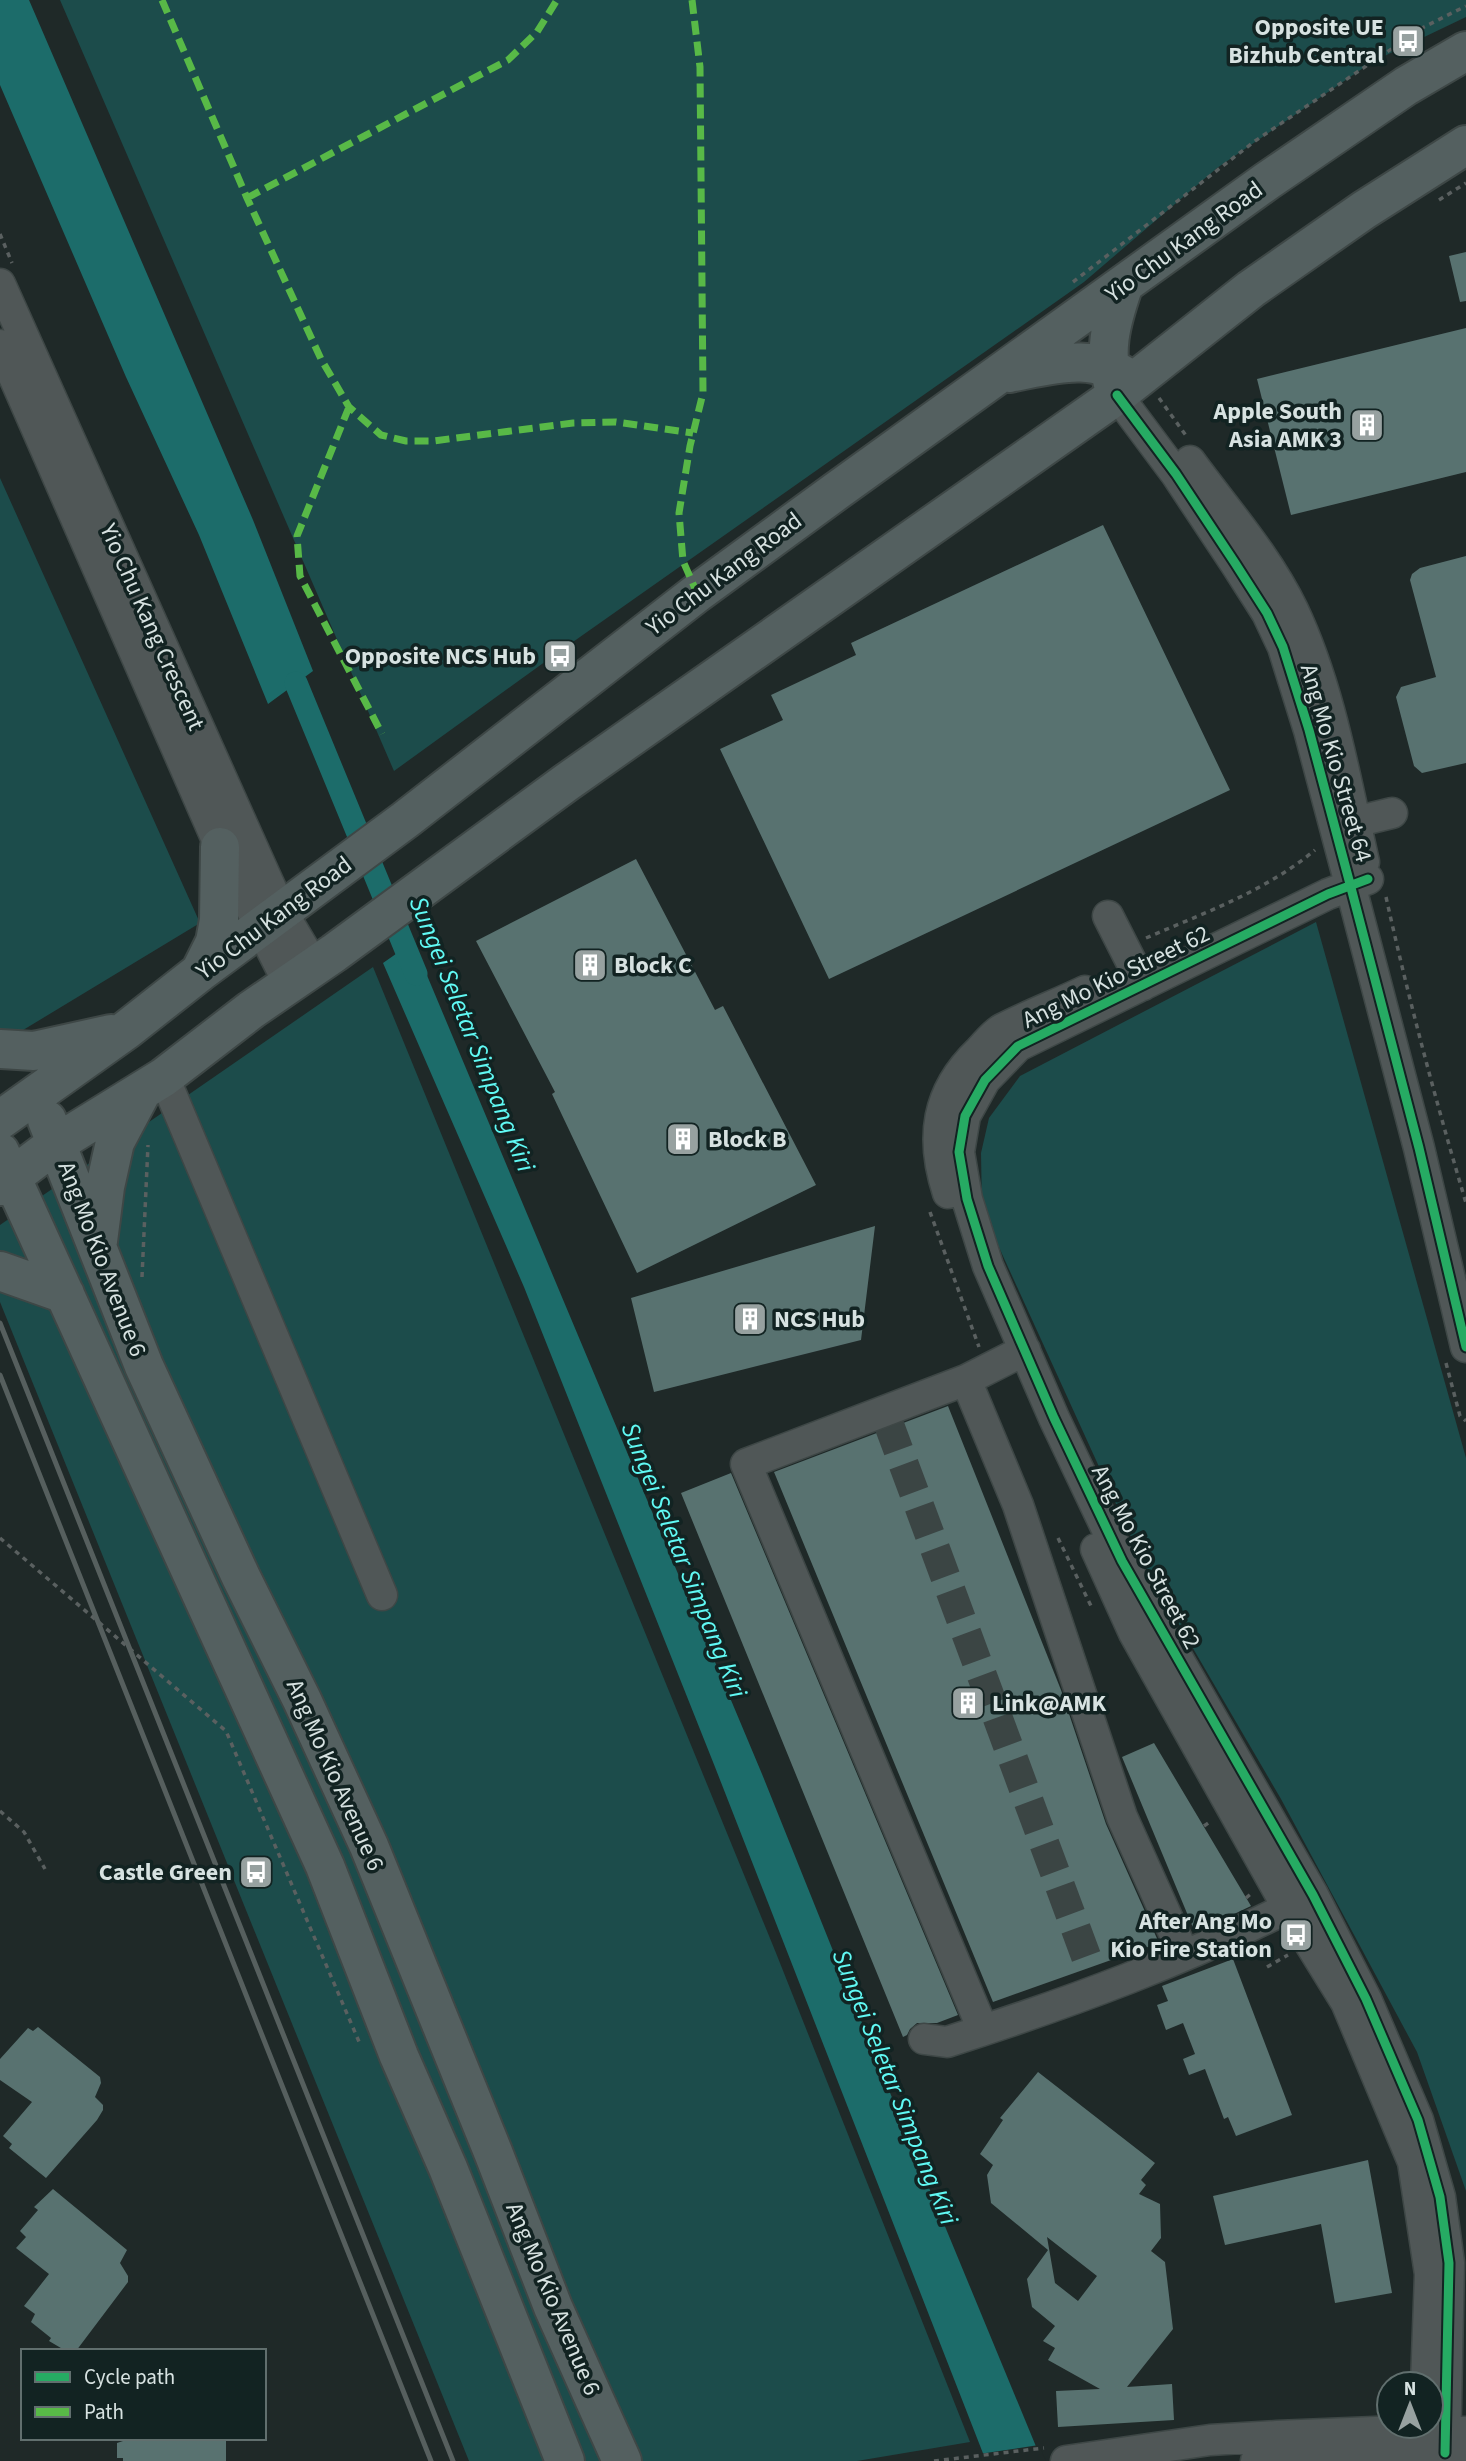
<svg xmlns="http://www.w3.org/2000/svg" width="1466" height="2461" font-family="'Source Sans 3',sans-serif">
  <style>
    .green { fill: #1c4c4b }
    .water { fill: #1c6c6a }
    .pier { fill: #1f2928 }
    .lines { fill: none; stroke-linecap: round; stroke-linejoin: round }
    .canal { stroke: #1c6c6a; stroke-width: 23 }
    .building { fill: #587270; fill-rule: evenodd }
    .minor-tunnel { stroke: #3b4544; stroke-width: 30; stroke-dasharray: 30 15; stroke-linecap: butt }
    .minor-casing { stroke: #3e4746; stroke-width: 33 }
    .major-casing { stroke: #3e4746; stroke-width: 42 }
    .path { stroke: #5a6060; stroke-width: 3.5; stroke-dasharray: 5 5; stroke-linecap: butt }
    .minor { stroke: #505757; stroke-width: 30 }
    .major { stroke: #546060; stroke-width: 38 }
    .rail { stroke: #565f5e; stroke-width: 5 }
    .quiet { stroke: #58b947; stroke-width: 7; stroke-dasharray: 14 7; stroke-linecap: butt }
    .cycleway-casing { stroke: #122322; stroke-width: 13 }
    .cycleway { stroke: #26ab63; stroke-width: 9 }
    .labels { text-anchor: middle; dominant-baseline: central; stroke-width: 7; stroke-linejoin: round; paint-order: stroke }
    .poi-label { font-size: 24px; font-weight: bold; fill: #d7e2e1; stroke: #122322; text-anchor: end }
    .street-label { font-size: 24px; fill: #d7e2e1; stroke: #122322 }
    .water-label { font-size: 26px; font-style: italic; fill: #60f9f4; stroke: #122322 }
  </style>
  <rect width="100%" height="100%" fill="#1f2928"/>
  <path class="green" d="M60 0H1466V17L1372 62 1217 168 1084 282 553 656 394 771Z
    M0 478 200 923 0 1044Z
    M1316 922 1466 1458V2191L1417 2052 1281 1799 1142 1561 982 1210 981 1153 989 1118 1020 1076Z
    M373 967 776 1953 970 2442 857 2461H469L0 1302V1225Z"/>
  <path class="water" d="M0 0H29L253 520 313 671 268 704 199 535 126 377 0 85Z
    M413 942 762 1774 901 2120 1042 2461H986L715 1767 524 1287 383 963Z"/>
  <path class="pier" d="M1039 2445 1046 2461H982L979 2454Z"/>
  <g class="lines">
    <path class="canal" d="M296 683 416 974"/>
  </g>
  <path class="building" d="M1466 252V301L1460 302 1449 256Z
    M1466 328V472L1291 515 1257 379Z
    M1103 525 1230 790 829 979 720 749 783 720 771 695 856 655 851 643Z
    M1466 556V763L1422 773 1414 766 1396 697 1401 687 1436 677 1410 580 1412 574 1420 568Z
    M636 859 715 1010 723 1006 816 1185 637 1273 552 1094 555 1092 476 941Z
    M875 1226 861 1340 654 1392 631 1298Z
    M948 1406 1061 1690 1106 1824 1159 1943 993 2002 774 1472Z
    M731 1473 958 2015 937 2023H917L910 2029 907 2035 903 2037 681 1493Z
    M1154 1743 1251 1906 1213 1924 1194 1930 1122 1757Z
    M1233 1959 1292 2115 1236 2136 1228 2117 1224 2119 1205 2069 1189 2075 1183 2059 1195 2054 1183 2023 1166 2030 1157 2005 1168 2001 1162 1986Z
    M38 2027 100 2077 101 2083 95 2097 103 2105V2110L97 2120 46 2178 9 2148 12 2144 3 2136 32 2102 0 2080V2059L28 2028 33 2031Z
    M1038 2072 1155 2163 1141 2180 1146 2185 1139 2194 1160 2204 1161 2238 1151 2251 1165 2262 1173 2329 1127 2387 1172 2384 1174 2420 1058 2427 1056 2391 1100 2389 1048 2360 1055 2348 1043 2341 1055 2326 1032 2307 1027 2279 1048 2250 991 2203 987 2175 993 2165 980 2154 1003 2120 1000 2118ZM1047 2237 1097 2276 1078 2301 1055 2283Z
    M1368 2160 1392 2293 1335 2303 1321 2224 1225 2245 1213 2196Z
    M53 2189 127 2250 120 2263 128 2276V2282L76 2351H66L49 2341 51 2338 31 2322 35 2314 24 2306 49 2274 16 2248 26 2237 20 2231 38 2210 34 2207Z
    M132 2438H226V2461H123V2458H117V2443Z"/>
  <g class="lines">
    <path class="minor-tunnel" d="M888 1422 1090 1967"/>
    <g class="minor-casing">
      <path id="minor" d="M0 284 268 882 282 912 314 966
        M0 345 220 847 289 984
        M1117 395 1176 474 1235 563 1267 613 1283 647 1309 730 1350 884 1419 1148 1466 1347
        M1190 461C1225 509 1267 556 1293 610 1330 688 1345 778 1364 862
        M1355 822 1392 813
        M1368 879 1328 894 1018 1046 985 1080 965 1116 959 1152 967 1199 988 1266 1054 1418 1122 1561 1313 1895 1366 1999 1418 2120 1440 2197 1449 2263 1445 2453
        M1108 916 1143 985
        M164 1077 382 1595
        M948 1193C930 1138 936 1092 979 1051 986 1044 993 1034 1002 1029 1029 1015 1058 1004 1085 991
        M966 1380 1018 1505 1122 1817 1184 1955
        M1096 1549 1134 1633 1288 1908 1346 2002 1413 2162 1430 2274 1426 2384
        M983 2030 746 1464 966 1380 1025 1350
        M924 2039 947 2042C1069 2003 1189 1959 1303 1900
        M1066 2461 1210 2440 1277 2436 1423 2430 1466 2432
        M1256 2461 1279 2458 1422 2453 1465 2455"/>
    </g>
    <g class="major-casing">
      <path id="major" d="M1009 373C1051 365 1096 350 1132 382
        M1115 390C1102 354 1111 322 1123 287
        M200 972 215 942 219 920 220 847
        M0 1049 34 1051 111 1034
        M0 1120 125 1031 200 972 405 820 697 593 835 492 1267 181 1406 86 1466 51
        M47 1120 144 1366 241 1577 302 1700 369 1846 493 2152 553 2307 622 2461
        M0 1152 325 1866 399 2056 448 2168 565 2461
        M0 1186 57 1143 164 1077 251 1010 334 953 567 782 1117 395 1251 289 1364 210 1466 145
        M98 1241 105 1187 115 1142 141 1093
        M0 1271 65 1294"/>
    </g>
    <path class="path" d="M1439 200 1466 183
      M0 234 12 263
      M1073 282 1255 141 1424 27 1466 6
      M1159 398 1187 437
      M1386 897C1409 1001 1436 1102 1466 1203
      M1146 938C1204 913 1266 891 1315 850
      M930 1212 979 1347
      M142 1277 148 1145
      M1446 1363 1460 1416 1466 1421
      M0 1538 226 1731 360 2044
      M1058 1538 1093 1610
      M0 1811 24 1832 45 1869
      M1204 1826 1211 1821
      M1246 1898 1253 1892
      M1267 1967 1288 1955
      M934 2461 1044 2448"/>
    <use href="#minor" class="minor"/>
    <use href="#major" class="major"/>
    <path class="rail" d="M0 1323 453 2461
      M0 1375 431 2461"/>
    <path class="quiet" d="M162 0 247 198 321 359 349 407 381 435 406 441H433L573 423 616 422 693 433
      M692 0 700 67 703 393 690 446 679 513 683 561 697 593
      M247 198 508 60 537 32 557 0
      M349 407 297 536 300 576 382 734"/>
    <g class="cycleway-casing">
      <path id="cycleway" d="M1117 395 1176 474 1235 563 1267 613 1283 647 1309 730 1350 884 1419 1148 1466 1347
        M1368 879 1328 894 1018 1046 985 1080 965 1116 959 1152 967 1199 988 1266 1054 1418 1122 1561 1313 1895 1366 1999 1418 2120 1440 2197 1449 2263 1445 2453"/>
    </g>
    <use href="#cycleway" class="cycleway"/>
  </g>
  <defs>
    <g id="bus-square" transform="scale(1.75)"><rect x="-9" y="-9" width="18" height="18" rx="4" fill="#97a1a0" stroke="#122322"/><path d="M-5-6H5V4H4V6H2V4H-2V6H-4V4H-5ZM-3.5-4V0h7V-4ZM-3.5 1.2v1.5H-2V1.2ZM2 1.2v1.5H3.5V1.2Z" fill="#fff"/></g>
    <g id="building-square" transform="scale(1.75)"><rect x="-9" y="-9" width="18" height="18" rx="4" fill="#97a1a0" stroke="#122322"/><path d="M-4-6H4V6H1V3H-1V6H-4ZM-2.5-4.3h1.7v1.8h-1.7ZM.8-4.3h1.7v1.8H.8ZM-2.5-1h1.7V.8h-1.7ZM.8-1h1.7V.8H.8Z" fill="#fff"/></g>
  </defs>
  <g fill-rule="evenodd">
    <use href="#bus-square" x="1408" y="41"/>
    <use href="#building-square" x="1367" y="425"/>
    <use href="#bus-square" x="560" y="656"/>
    <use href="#building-square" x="590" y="965"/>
    <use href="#building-square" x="683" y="1139"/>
    <use href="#building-square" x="750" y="1319"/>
    <use href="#building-square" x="968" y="1703"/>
    <use href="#bus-square" x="256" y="1872"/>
    <use href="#bus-square" x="1296" y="1935"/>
  </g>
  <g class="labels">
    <g class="poi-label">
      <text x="1384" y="27">Opposite UE<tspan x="1384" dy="28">Bizhub Central</tspan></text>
      <text x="1342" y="411">Apple South<tspan x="1342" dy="28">Asia AMK 3</tspan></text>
      <text x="536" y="656">Opposite NCS Hub</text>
      <text x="614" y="965" text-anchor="start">Block C</text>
      <text x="708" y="1139" text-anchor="start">Block B</text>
      <text x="774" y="1319" text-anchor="start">NCS Hub</text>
      <text x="992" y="1703" text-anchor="start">Link@AMK</text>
      <text x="232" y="1872">Castle Green</text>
      <text x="1272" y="1921">After Ang Mo<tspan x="1272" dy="28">Kio Fire Station</tspan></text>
    </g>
    <g class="street-label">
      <text transform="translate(1184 242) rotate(-36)">Yio Chu Kang Road</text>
      <text transform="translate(724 574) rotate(-37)">Yio Chu Kang Road</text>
      <text transform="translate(152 627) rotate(66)">Yio Chu Kang Crescent</text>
      <text transform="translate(1336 763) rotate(74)">Ang Mo Kio Street 64</text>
      <text transform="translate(274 918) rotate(-37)">Yio Chu Kang Road</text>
      <text transform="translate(1116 977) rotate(-26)">Ang Mo Kio Street 62</text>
      <text transform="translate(102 1259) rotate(69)">Ang Mo Kio Avenue 6</text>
      <text transform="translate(1146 1557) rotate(62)">Ang Mo Kio Street 62</text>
      <text transform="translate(335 1775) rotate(66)">Ang Mo Kio Avenue 6</text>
      <text transform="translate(553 2299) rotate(67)">Ang Mo Kio Avenue 6</text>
    </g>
    <g class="water-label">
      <text transform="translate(472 1034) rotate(68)">Sungei Seletar Simpang Kiri</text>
      <text transform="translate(684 1560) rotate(68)">Sungei Seletar Simpang Kiri</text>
      <text transform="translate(895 2087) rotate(68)">Sungei Seletar Simpang Kiri</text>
    </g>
  </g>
  <rect x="21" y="2349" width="245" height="91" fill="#122322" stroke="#616f6e" stroke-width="2"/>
  <rect x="35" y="2372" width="35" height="10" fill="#26ab63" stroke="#616f6e" stroke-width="2"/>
  <text x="84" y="2384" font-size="21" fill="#d7e2e1">Cycle path</text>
  <rect x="35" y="2407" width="35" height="10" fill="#58b947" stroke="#616f6e" stroke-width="2"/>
  <text x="84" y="2419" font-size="21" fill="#d7e2e1">Path</text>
  <g transform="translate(1410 2405)"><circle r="33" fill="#122322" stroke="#616f6e" stroke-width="2"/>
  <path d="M0-5L12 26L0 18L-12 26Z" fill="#97a1a0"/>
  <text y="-10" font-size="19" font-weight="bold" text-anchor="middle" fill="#d7e2e1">N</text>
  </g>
</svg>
